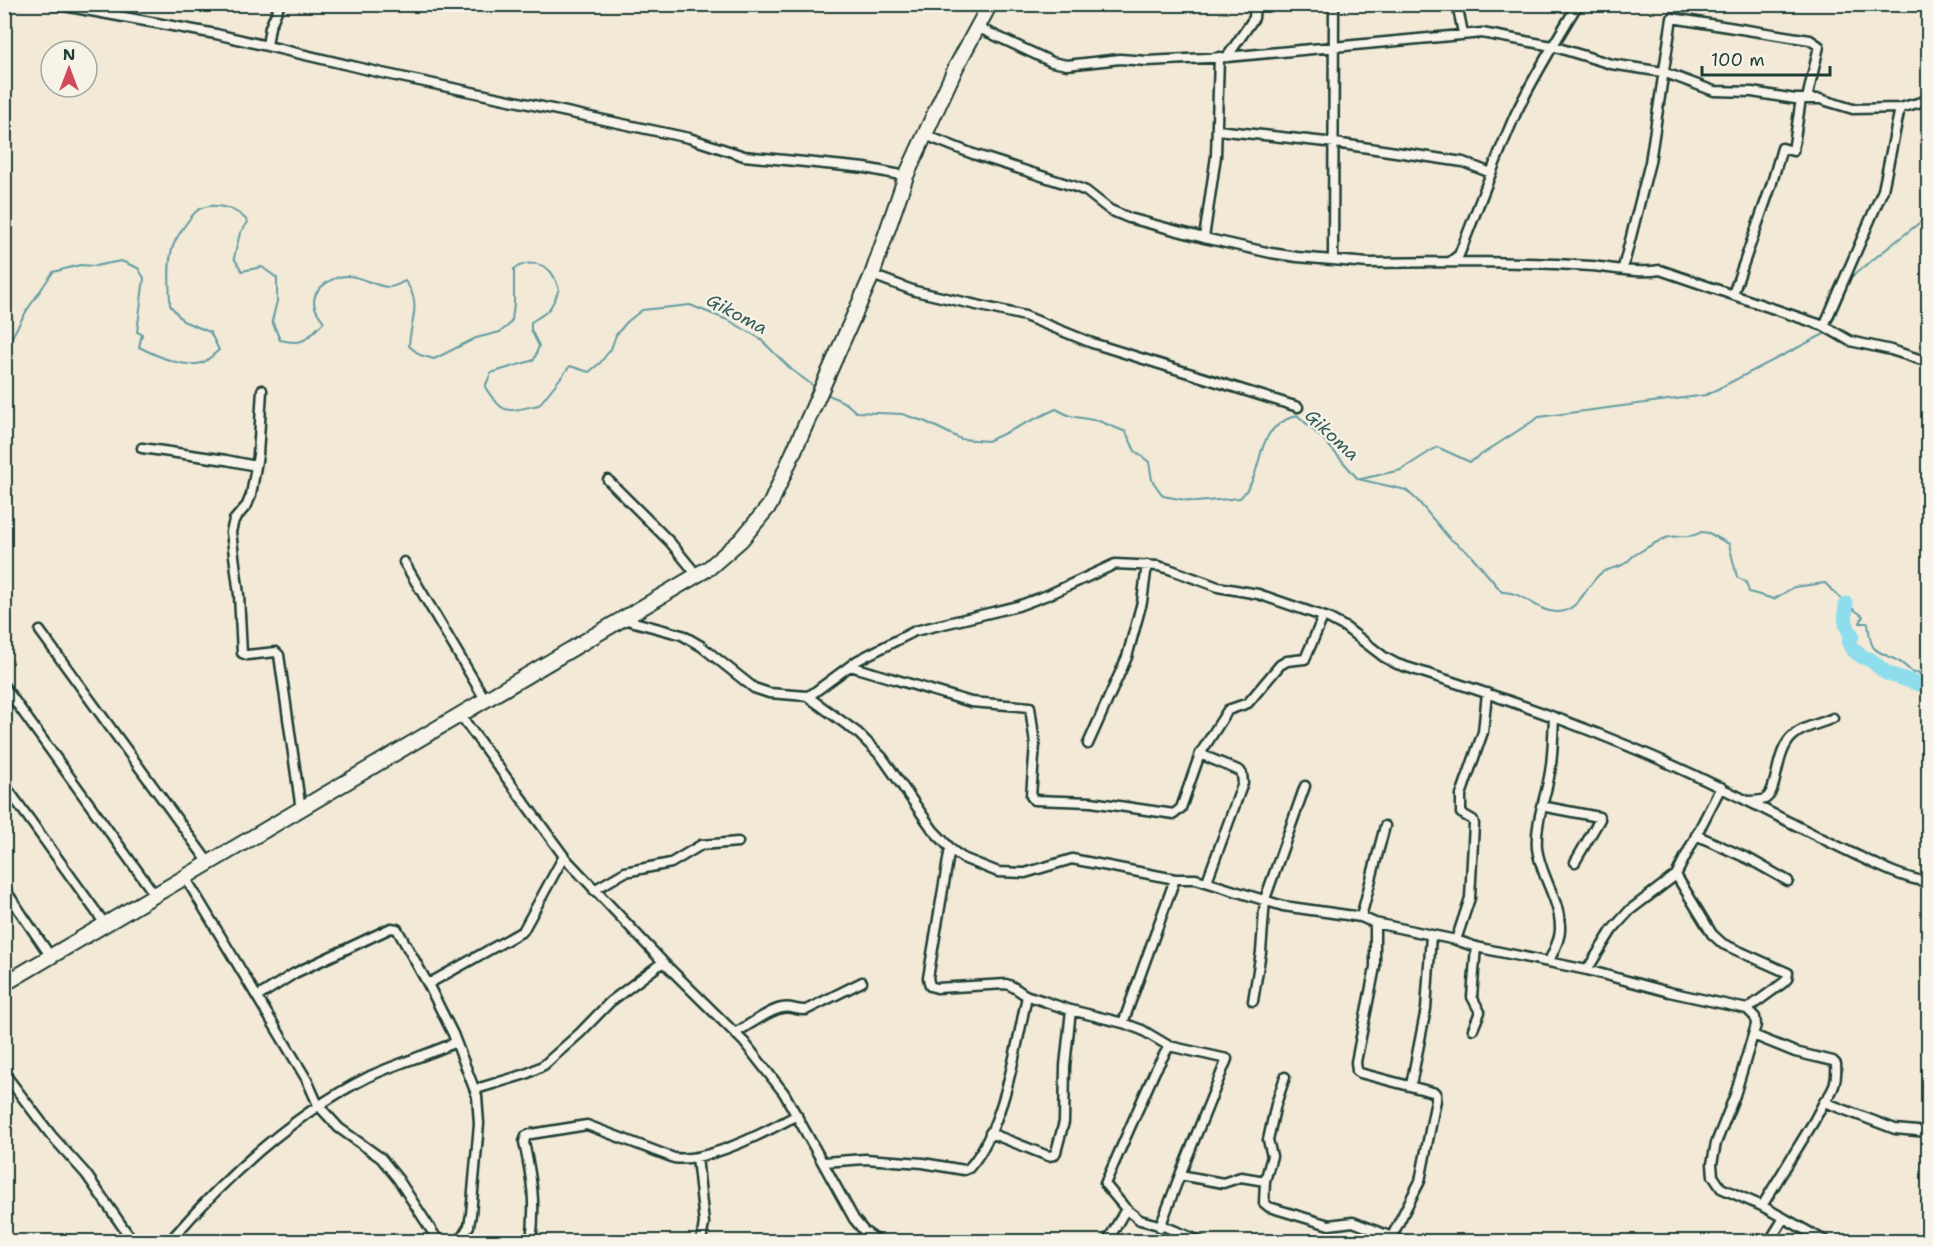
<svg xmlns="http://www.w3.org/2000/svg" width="1933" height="1246" font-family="'Shantell Sans',sans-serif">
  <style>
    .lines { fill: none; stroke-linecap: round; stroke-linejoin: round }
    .stream { stroke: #629da2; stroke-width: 2 }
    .river { stroke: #8eddec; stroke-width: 15 }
    .minor-casing { stroke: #1f3d34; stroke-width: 13 }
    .primary-casing { stroke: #1f3d34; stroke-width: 18 }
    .minor { stroke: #f7f3e8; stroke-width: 8 }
    .primary { stroke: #f7f3e8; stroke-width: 14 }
    .labels { text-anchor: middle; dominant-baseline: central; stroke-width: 4.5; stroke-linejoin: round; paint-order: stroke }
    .water-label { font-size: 18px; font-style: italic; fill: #355d59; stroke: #f7f3e8 }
  </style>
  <rect width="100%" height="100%" fill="#f3e9d7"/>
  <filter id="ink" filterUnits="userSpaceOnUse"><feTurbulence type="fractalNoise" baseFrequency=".0167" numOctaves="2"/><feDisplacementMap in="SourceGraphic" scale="12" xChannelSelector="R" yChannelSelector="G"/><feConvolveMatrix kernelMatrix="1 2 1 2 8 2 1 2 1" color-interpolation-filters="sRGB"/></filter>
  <g filter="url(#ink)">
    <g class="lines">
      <path class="stream" d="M1830 327 1851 277 1928 216
        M4 351 27 310 53 272 80 265 95 266 121 261 138 268 144 278 137 332 142 334 139 347C155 355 186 370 204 362 209 359 214 354 219 350L210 332 183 321 170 305C170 287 167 267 172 249 174 240 191 215 198 210 214 200 238 209 248 222L240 233 234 258 242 271 262 267 277 278V301L272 321 280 340C307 346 306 338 324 322 320 316 314 310 314 302 314 287 334 276 347 276 361 276 374 286 388 287 396 287 399 284 405 281 423 304 410 321 409 346L420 355 434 359 476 338 500 332 508 326 512 320 514 304V269C525 262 540 261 550 271 554 275 557 283 559 289 552 308 549 312 531 322V330L539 346 534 360 491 373 485 387C504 417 507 411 539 405L570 366 589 372 600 363 611 349 616 335 627 322 642 310 690 305 730 321 759 338 792 370 815 387
        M825 393 847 404 856 412 902 414 926 422 961 439 988 441 1056 409 1070 416 1099 421 1126 432 1135 451 1149 462 1152 480 1163 496 1196 502 1240 498C1270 467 1248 432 1297 415L1324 440 1358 479 1406 490 1418 501 1449 538 1470 554 1502 592C1523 591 1538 613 1558 612 1579 612 1586 585 1601 573 1607 569 1616 568 1622 565 1627 563 1630 559 1633 556 1643 550 1655 542 1666 538 1677 534 1692 539 1701 532L1709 533 1729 544 1737 577 1746 582 1749 592 1774 599 1794 587 1825 583 1846 604 1863 616 1860 623H1868C1871 654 1873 648 1898 661 1903 663 1908 669 1913 673L1918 672 1921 676 1928 675
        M1361 479 1401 470 1437 447 1470 462 1539 417 1706 395 1828 332"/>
      <path class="river" d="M1846 604C1845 615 1844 626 1852 635L1849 643 1852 649 1861 656 1871 660 1886 673 1928 687"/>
      <g class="minor-casing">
        <path id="minor" d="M53 4 216 34 382 73 689 138 744 156 865 168 906 176
          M1457 4 1463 33
          M979 28 1052 62 1067 65 1120 59 1147 61 1227 57 1482 33 1552 46 1611 64 1663 72 1714 91 1752 92 1795 99H1820L1853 109 1900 108 1928 100
          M267 46 270 27 280 4
          M1227 57 1254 18 1255 4
          M1217 130 1335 143 1463 162 1491 173
          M925 135 973 154 1076 187 1086 191 1110 210 1129 218 1204 238 1271 253 1297 257 1368 263 1450 262 1459 255C1478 208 1495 160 1516 113 1534 76 1556 40 1578 4
          M1204 238 1216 156 1219 57
          M1333 260 1334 4
          M1450 262C1497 262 1544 263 1591 266 1614 268 1638 274 1660 270L1824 326 1850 341 1891 350 1925 361H1928
          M1623 268 1650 162 1672 18 1810 40 1819 46 1807 99
          M872 275 915 291 1025 316 1092 343 1298 407
          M1733 294 1771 186 1782 148 1793 151 1801 99
          M1824 326 1883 190 1900 108
          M262 390 258 455 251 495 247 505 234 520 231 532 239 595 242 653 247 655 276 652 279 655 301 810
          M142 448 226 460 256 466
          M608 480 670 542 697 575
          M404 562 486 701
          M623 619 682 635 701 646 754 688 769 693 807 696 812 694 858 660 915 631 1018 606 1050 594 1115 564 1158 566 1169 569 1218 587 1258 594 1328 618 1345 627 1384 657 1397 664C1508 699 1618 737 1721 788 1767 810 1811 834 1856 855 1879 866 1903 878 1928 882
          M40 631 209 863
          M850 666 971 702 1030 707 1035 744 1031 796 1034 800 1091 802 1174 814 1181 808 1200 754 1240 771 1242 774 1243 783 1207 881
          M4 686 155 895
          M807 696 858 733 882 757 933 830 953 851 963 858 998 872 1025 873 1072 859 1175 879H1196L1283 906 1361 917 1375 923 1456 940 1476 947 1587 970 1669 992 1747 1009 1755 1017 1756 1025 1735 1095 1716 1143 1712 1164 1713 1176 1721 1188 1762 1206 1827 1242
          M461 716 566 859 663 962 744 1042 784 1093 854 1219 864 1231 879 1242
          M1088 744 1127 657 1142 602 1147 565
          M1200 754 1228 710 1248 703 1280 665 1287 661 1305 659 1323 617
          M4 784 105 924
          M1747 801C1753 801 1760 801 1765 799 1779 791 1774 751 1794 735 1804 726 1821 724 1833 718
          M1541 806 1599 817 1600 819 1575 862
          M1696 835 1751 860 1788 881
          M950 848 928 978 930 986 937 988 1006 984C1015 986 1020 993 1028 996 1042 1000 1056 1006 1071 1010L1065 1066 1064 1122 1056 1152 1054 1155 1048 1156 990 1133
          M1676 875 1712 934 1723 944 1788 973 1787 979 1783 983 1747 1009
          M185 877 307 1080 318 1105 339 1128 381 1158 398 1179 439 1242
          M4 888 51 957
          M594 890 625 872 671 863 701 845 738 842
          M1361 917 1385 826
          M1375 923V967L1356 1062 1357 1071 1360 1073 1436 1093V1100L1420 1181 1392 1236
          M1456 940 1470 898 1474 824 1473 820 1461 813V795L1483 732 1487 693
          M1549 962C1553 951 1561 939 1560 927 1560 900 1540 875 1537 848 1535 822 1546 797 1550 772 1553 754 1553 735 1554 717
          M1587 970 1612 930 1630 910 1676 875 1721 787
          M257 997 295 973 391 928 397 929 428 984
          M1253 1001 1261 952 1265 899 1305 786
          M1071 1010 1123 1023
          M1473 1029 1480 1012 1472 997 1476 947
          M735 1033C748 1026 769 1010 782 1008 791 1006 798 1011 806 1010L862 982
          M1753 1035 1795 1052 1833 1061 1836 1064C1837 1079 1835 1090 1824 1102
          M1169 1046 1227 1059 1180 1175
          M4 1073 51 1135 86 1174 127 1233 136 1242
          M1411 1085 1426 1009 1431 935
          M476 1089 526 1074 544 1065 580 1033 610 1002 663 962
          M697 1157 704 1223 701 1242
          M824 1162 865 1159 923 1163 964 1170 969 1168C1004 1129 1016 1047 1027 996
          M1265 1181 1272 1156 1268 1140 1276 1104 1285 1077
          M1762 1206 1814 1121 1824 1102 1895 1129 1928 1132
          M1126 1209 1105 1184 1155 1071 1169 1046 1142 1030 1123 1023 1175 879
          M1160 1227 1180 1175 1223 1183 1241 1177 1265 1181 1264 1203 1269 1207 1329 1225 1353 1222 1405 1242
          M169 1242C225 1177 293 1114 370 1076 398 1063 428 1055 456 1042
          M459 1242 469 1226 471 1214 479 1124 477 1096 453 1034 428 984 523 931 564 856
          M531 1242C536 1202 532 1180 524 1142L526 1136 531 1134 587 1125 674 1158C707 1163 768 1131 797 1115
          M1107 1242 1126 1209 1140 1220 1166 1227 1202 1242
          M1769 1242 1784 1218
          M1927 1242 1928 1239"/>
      </g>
      <g class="primary-casing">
        <path id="primary" d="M4 984 697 575 709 568 741 540 770 505 872 275 906 176 956 67 990 4"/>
      </g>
      <use href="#minor" class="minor"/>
      <use href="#primary" class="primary"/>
    </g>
  </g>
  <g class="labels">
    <g class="water-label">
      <text transform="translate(737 314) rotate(28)">Gikoma</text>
      <text transform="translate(1332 435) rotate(43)">Gikoma</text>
    </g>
  </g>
  <rect width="1933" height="1246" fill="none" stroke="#f7f3e8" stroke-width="24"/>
  <rect x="12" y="12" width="1909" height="1222" fill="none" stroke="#1f3d34" stroke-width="2" filter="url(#ink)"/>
  <g transform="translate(69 69)"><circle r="28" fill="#f7f3e8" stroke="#a1aaa0" stroke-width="1.5"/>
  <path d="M0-4.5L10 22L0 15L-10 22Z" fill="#d1495b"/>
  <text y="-9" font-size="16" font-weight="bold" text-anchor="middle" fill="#1f3d34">N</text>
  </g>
  <path d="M1702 66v9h128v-9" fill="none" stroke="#1f3d34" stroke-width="3"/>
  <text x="1711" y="66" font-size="18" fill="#1f3d34" stroke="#f7f3e8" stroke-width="4.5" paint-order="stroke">100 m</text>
</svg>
